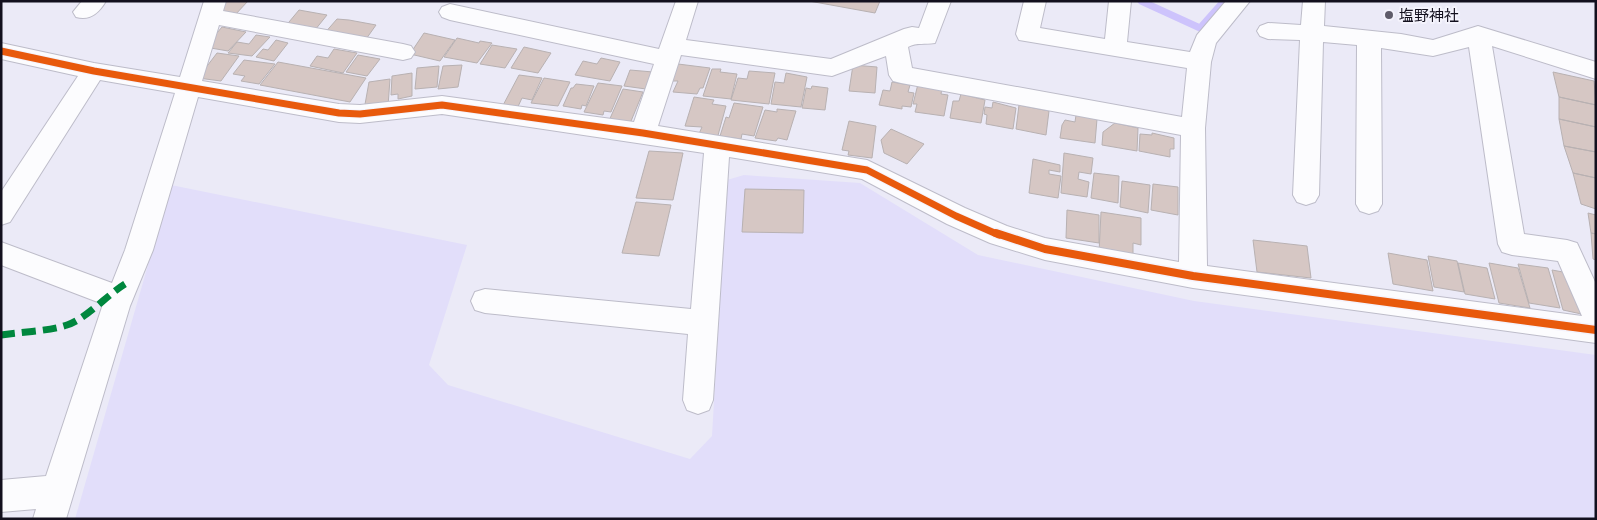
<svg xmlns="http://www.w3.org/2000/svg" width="1597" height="520" font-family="'Golos Text','Noto Sans JP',sans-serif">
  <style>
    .built { fill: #e2defa }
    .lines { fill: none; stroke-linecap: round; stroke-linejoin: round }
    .stream { stroke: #cdc3fc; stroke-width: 7 }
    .building { fill: #d6c7c4; stroke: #b8b1b2 }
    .minor-casing { stroke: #bdbcc9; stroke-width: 2 }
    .minor { fill: #fcfcfe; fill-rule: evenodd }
    .quiet { stroke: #00873e; stroke-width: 7; stroke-dasharray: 14 7; stroke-linecap: butt }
    .cycleway-far1-casing { stroke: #f4f3fc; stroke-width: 9 }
    .cycleway-casing { stroke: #f4f3fc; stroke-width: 11 }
    .cycleway-far1 { stroke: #e8590c; stroke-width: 7 }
    .cycleway { stroke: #e8590c; stroke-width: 8 }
    .poi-dot { fill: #5f5c6a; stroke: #f4f3fc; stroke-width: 2 }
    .labels { text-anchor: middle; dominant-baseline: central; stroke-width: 4; stroke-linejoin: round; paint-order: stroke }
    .poi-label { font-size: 15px; fill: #13101e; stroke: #f4f3fc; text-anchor: start }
  </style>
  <rect width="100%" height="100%" fill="#ebeaf7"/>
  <path class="built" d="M744 175 860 183 978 255 1194 301 1596 355V519H75L171 185 467 245 429 365 448 385 690 459 712 436 727 180Z"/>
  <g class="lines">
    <path class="stream" d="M1141 1 1200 28 1224 1"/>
  </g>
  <path class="building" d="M222 1H248L235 15 215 11Z
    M809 1H880L875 13Z
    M299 10 327 15 315 30 284 28Z
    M337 19 349 20 376 25 364 42 323 35Z
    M222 27 246 32 228 51 205 47Z
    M424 33 455 40 440 61 410 54Z
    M256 35 270 37 252 56 228 53 237 42 249 44Z
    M457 38 479 43 480 41 492 43 477 63 444 57Z
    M276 40 288 43 274 61 256 57 263 49 268 50Z
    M492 45 517 49 505 68 480 64Z
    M524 47 551 53 538 73 511 68Z
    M334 49 357 53 343 73 310 66 317 56 328 58Z
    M217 53 239 56 221 81 198 78Z
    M358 55 380 59 367 76 346 72Z
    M601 58 620 62 610 81 575 75 583 61 597 64Z
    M244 60 275 64 259 84 241 81 245 76 233 74Z
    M278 62 366 78 350 102 260 85Z
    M678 64 710 68 703 88H700L697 94 673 92 678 81H672Z
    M462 65 458 87 438 89 443 66Z
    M853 65 877 67 875 93 849 91Z
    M439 66 437 87 415 89 417 68Z
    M712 69H721L720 72 737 74 731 99 703 96Z
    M630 70 653 72 646 89 624 86Z
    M749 71 775 73 769 104 731 100 738 78 747 79Z
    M1553 72 1594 81 1596 105 1559 97Z
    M412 73V96L398 99V94L391 95 392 76Z
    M786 73 807 77 801 107 771 104 775 82 784 83Z
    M519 75 542 78 532 100 522 98 515 113 500 111Z
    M544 78 570 82 558 106 531 103Z
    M390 79 388 106 364 110 369 82Z
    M892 82 910 85 908 92 914 93 911 107 902 106V109L879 105 883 90 890 91Z
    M598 83 622 86 611 112 604 111 603 115 584 112Z
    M576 84 594 86 586 106 582 105 581 109 563 106 571 88H573Z
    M918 84 942 88 941 94 948 95 944 116 915 112 917 104H913Z
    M812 86 828 88 825 110 802 108 806 88 811 89Z
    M623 89 643 92 629 126 608 123Z
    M961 94 985 100 981 123 950 118 953 101H959Z
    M694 97 714 100 712 104 726 106 717 139 698 136 702 127 685 126Z
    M1559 97 1596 105V127L1559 119Z
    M993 102 1016 108 1013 129 986 124 987 115 984 114 985 107 992 108Z
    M734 103 763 107 754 136 742 134 741 139 720 136 726 117 729 118Z
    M1019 105 1049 111 1046 135 1016 129Z
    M777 109 796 111 787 140 778 138 776 141 755 138 765 110 777 112Z
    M1076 115 1097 119 1095 143 1060 138 1062 125 1065 120 1075 122Z
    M1559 119 1596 127V152L1564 146Z
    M849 121 876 126 872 158 848 155 849 151 842 150Z
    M1115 123 1138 128 1137 151 1102 145 1103 132Z
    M891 129 924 144 907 164 884 153 881 140Z
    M1152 133 1174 138V149H1170V157L1139 151 1140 134 1152 135Z
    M1564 146 1596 152V178L1573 173Z
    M649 151 683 153 673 200 636 198Z
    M1064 153 1093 158 1091 174 1079 172 1078 179 1089 182 1087 197 1061 193Z
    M1033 159 1060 165V172L1049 170V174L1061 176 1058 198 1029 193Z
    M1094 173 1119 176 1118 203 1091 198Z
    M1573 173 1596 178V209L1581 204Z
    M1122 181 1150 185 1148 213 1120 207Z
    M1153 184 1178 187V215L1151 210Z
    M745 189 804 190 803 233 742 232Z
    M636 202 671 205 659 256 622 253Z
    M1067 210 1099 215V243L1066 238Z
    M1101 212 1141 218V245L1133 243V259L1099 253Z
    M1588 213 1596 215V234L1591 233Z
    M1591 233 1596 234V260L1593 259Z
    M1253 240 1307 246 1311 278 1257 272Z
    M1388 253 1427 260 1433 291 1393 284Z
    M1428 256 1457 261 1464 292 1434 287Z
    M1458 263 1487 268 1495 299 1465 294Z
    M1489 263 1518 268 1530 308 1499 303Z
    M1518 264 1548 268 1560 308 1529 303Z
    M1552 270 1574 274 1586 315 1563 310Z"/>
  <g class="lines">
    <g class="minor-casing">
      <path id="minor" d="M82 1H106C99 13 90 21 76 17L73 12Z
        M204 1H226L223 11 403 44 411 46 415 52 411 58 403 60 219 25 202 81 339 104 360 105 442 96 634 122 654 64 450 20 442 17 439 12 442 7 450 4 659 49 676 1H698L686 40 831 59 904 29 912 27 919 28 929 1H951L935 43C925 45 917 42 908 47L912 68 1182 117 1187 68 1019 40 1016 34 1024 1H1046L1040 28 1105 39 1109 1H1131L1127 42 1190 52 1197 35 1226 1H1250L1216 43 1211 62 1205 128 1207 266 1582 316 1558 261 1512 255 1502 252 1498 244 1469 47 1433 56 1381 48 1382 204 1378 211 1369 214 1360 211 1356 204 1357 45 1323 42 1319 195 1315 202 1306 205 1297 202 1293 195 1300 40 1268 39 1260 36 1257 31 1260 26 1268 23 1301 25 1303 1H1325L1324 26 1401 34 1433 40 1478 26 1596 62V79L1492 46 1524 234 1567 240 1577 243 1596 284V343L1193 288 1045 260 990 243 947 224 862 179 729 157 713 400 709 410 698 414 687 410 683 400 688 334 485 313 475 310 471 301 475 292 485 289 691 309 704 153 442 114 360 123 339 122 198 97 153 250 130 306 66 519H33L36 509 1 512V480L46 476 103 304 1 265V242L112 283 125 250 175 93 100 80 10 222 1 225V192L78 76 1 59V43L94 63 180 77ZM681 55 832 76 886 56 889 75 893 81 901 83 1181 135 1179 262 1045 238 1007 226 965 208 867 160 658 126Z"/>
    </g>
    <use href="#minor" class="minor"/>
    <path class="quiet" d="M1 335C20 332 50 331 67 325 86 319 107 295 125 284"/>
    <g class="cycleway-far1-casing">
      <path id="cycleway-far1" d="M1 51 94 71 339 113 360 114 442 105 643 133 867 170 956 216 999 235"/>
    </g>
    <g class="cycleway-casing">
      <path id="cycleway" d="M996 233 1045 249 1193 276 1596 330"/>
    </g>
    <use href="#cycleway-far1" class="cycleway-far1"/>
    <use href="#cycleway" class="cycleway"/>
  </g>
  <circle class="poi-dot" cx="1389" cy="15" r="5"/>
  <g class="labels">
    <g class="poi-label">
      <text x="1399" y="15">塩野神社</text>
    </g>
  </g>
  <rect width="1597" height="520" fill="none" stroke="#13101e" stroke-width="5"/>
</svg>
